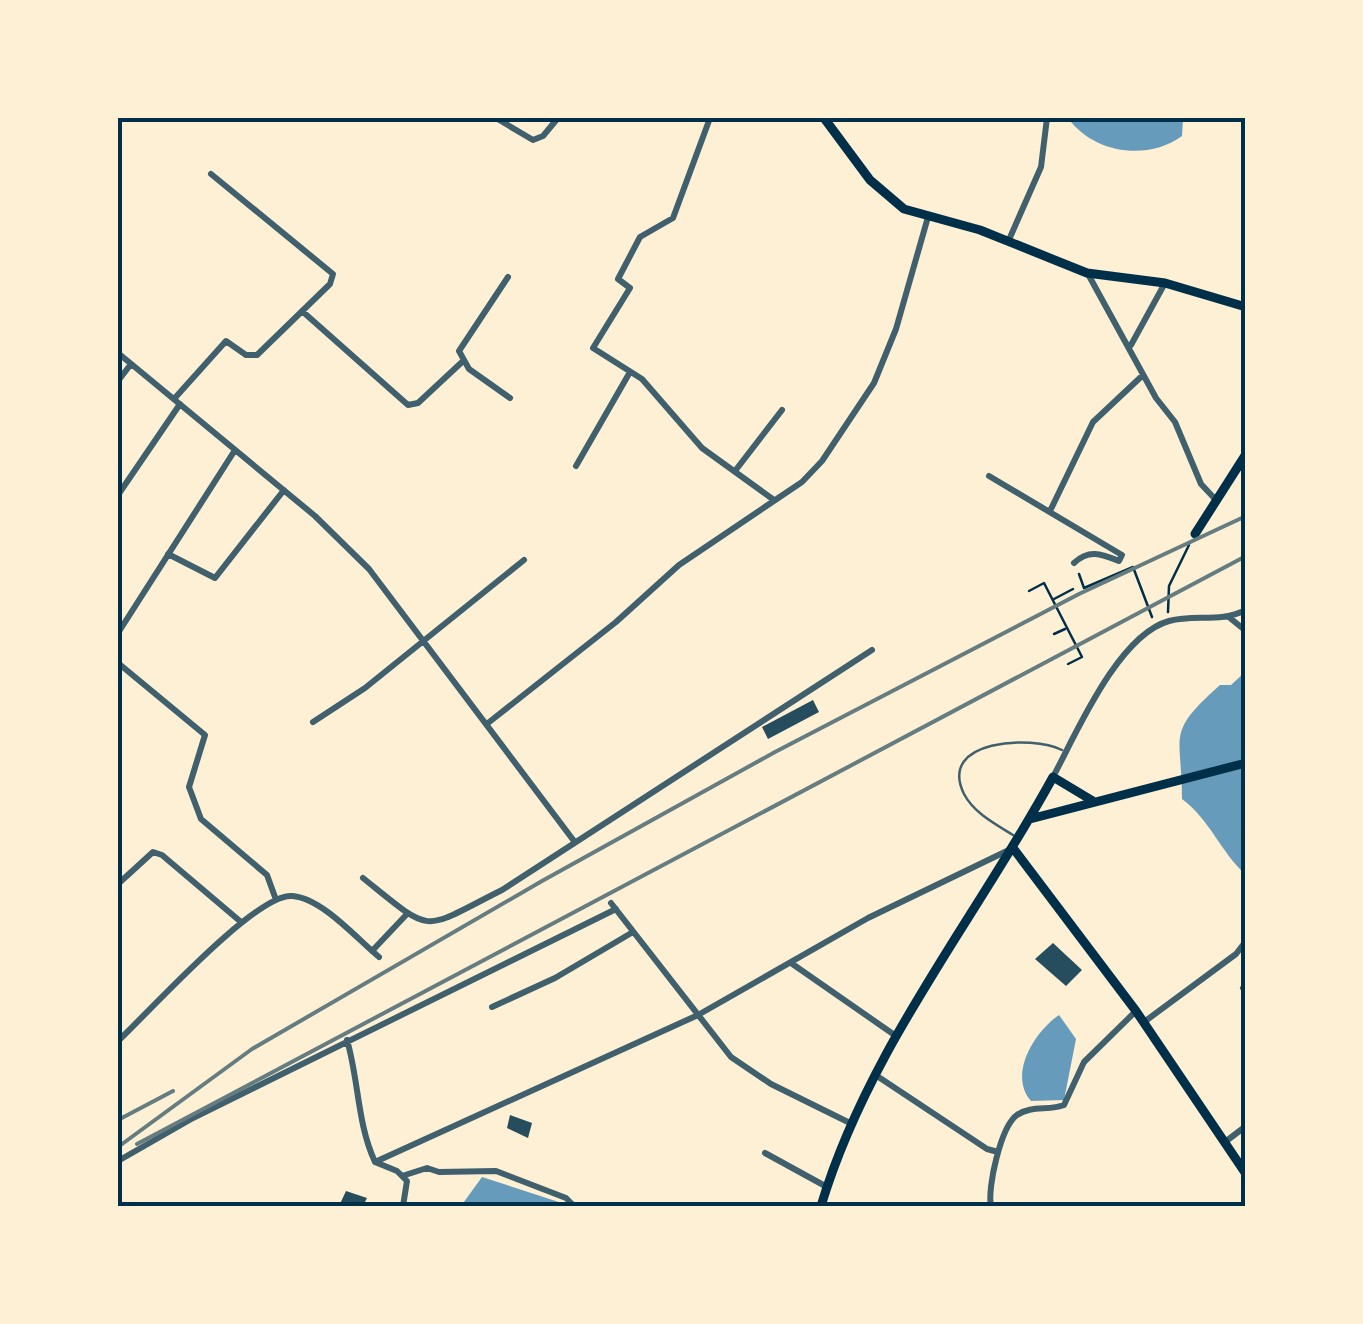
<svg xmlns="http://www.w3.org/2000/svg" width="1363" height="1324" font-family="Quicksand,sans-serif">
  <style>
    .water { fill: #669bbc }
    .building { fill: #264d5e }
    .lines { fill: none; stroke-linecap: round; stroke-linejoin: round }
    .path { stroke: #003049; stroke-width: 2.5 }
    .service { stroke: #3f606c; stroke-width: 2.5 }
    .minor { stroke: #3f606c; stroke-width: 6 }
    .secondary { stroke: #003049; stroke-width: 9 }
    .rail { stroke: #657d81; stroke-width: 4 }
    .neatline { fill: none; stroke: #003049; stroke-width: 4 }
  </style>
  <rect width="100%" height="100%" fill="#fdf0d5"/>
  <path class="water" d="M1068 118H1183L1182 136C1148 161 1094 154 1068 118Z
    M1245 672V874C1221 852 1210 820 1182 799 1182 733 1165 734 1220 685H1231Z
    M1059 1015 1076 1039 1064 1100 1031 1101C1008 1075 1034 1032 1059 1015Z
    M482 1177 571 1206H461Z"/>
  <path class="building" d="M813 700 819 712 768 739 762 727Z
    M1053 943 1082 970 1066 986 1035 959Z
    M510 1115 532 1123 528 1138 507 1128Z
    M346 1191 367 1198 363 1206H339Z"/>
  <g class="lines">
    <path class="path" d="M1079 574 1084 588 1133 567 1152 617
      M1029 591 1044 583 1082 657 1068 664
      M1054 599 1073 589
      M1168 612 1169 586 1189 545
      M1054 634 1065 629"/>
    <path class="service" d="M1013 835C995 824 974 813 964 794 937 739 1032 735 1062 750"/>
    <path class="minor" d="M496 118 533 140 543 136 558 118
      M710 118 673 218 640 237 618 279 630 288 593 348 642 379 702 448 774 500
      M1008 242 1041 167 1047 118
      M1088 274 1156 398 1175 422 1201 484 1216 500
      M508 277 459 351 469 369 510 398
      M302 311 408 405 418 403 462 362
      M1131 345 1165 283
      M118 353 315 516 369 569 574 841
      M118 381 131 364
      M174 399 226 341 246 355H257L330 284 333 274 211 174
      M576 466 630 372
      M735 471 782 410
      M989 476 1122 555 1119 561C1101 554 1089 549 1074 563
      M118 495 180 404
      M1050 511 1093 422 1143 375
      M168 554 215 578 284 490
      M1230 618 1246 631
      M118 633 235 450
      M118 663 205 735 189 787 201 819 267 875 275 897
      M313 722 365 688 524 560
      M488 723 616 622 679 565 802 482 822 461 874 383 896 329 928 217
      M1053 777C1076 734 1118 635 1169 621 1195 614 1220 623 1246 610
      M363 878C435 936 420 931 502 890L872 650
      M118 884 153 852 162 855 241 922
      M611 903 731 1057 771 1084 852 1124
      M372 951 407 914
      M791 963 896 1036
      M1243 988 1246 985
      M492 1007 555 978 633 932
      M1144 1022 1236 954 1246 941
      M347 1040C359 1081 357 1123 375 1162L397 1171 407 1181 403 1206
      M118 1041C149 1012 256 893 292 896 322 898 357 939 379 957
      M877 1076 987 1149 998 1152
      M1225 1142 1246 1126
      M765 1153 827 1187
      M118 1161 193 1118 616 909
      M375 1162 698 1015 868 918 1011 849
      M402 1176 427 1168 439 1172 496 1171 566 1198 574 1206
      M991 1206C987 1188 1001 1126 1017 1115 1031 1105 1049 1111 1064 1105L1084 1062 1136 1011"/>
    <path class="secondary" d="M824 118 870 180 904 209 980 230 1087 273 1165 283 1246 307
      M1195 534 1246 454
      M1030 819 1246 763
      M1013 848 1136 1011 1246 1174
      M821 1206C868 1049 975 920 1053 777L1093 801"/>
    <path class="rail" d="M118 1120 173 1091
      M137 1144 1246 556
      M118 1147 252 1049 542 881 775 752 1079 594 1246 516"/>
  </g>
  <rect width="1363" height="1324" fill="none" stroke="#fdf0d5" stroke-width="240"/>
  <rect x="120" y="120" width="1123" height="1084" class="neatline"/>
</svg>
